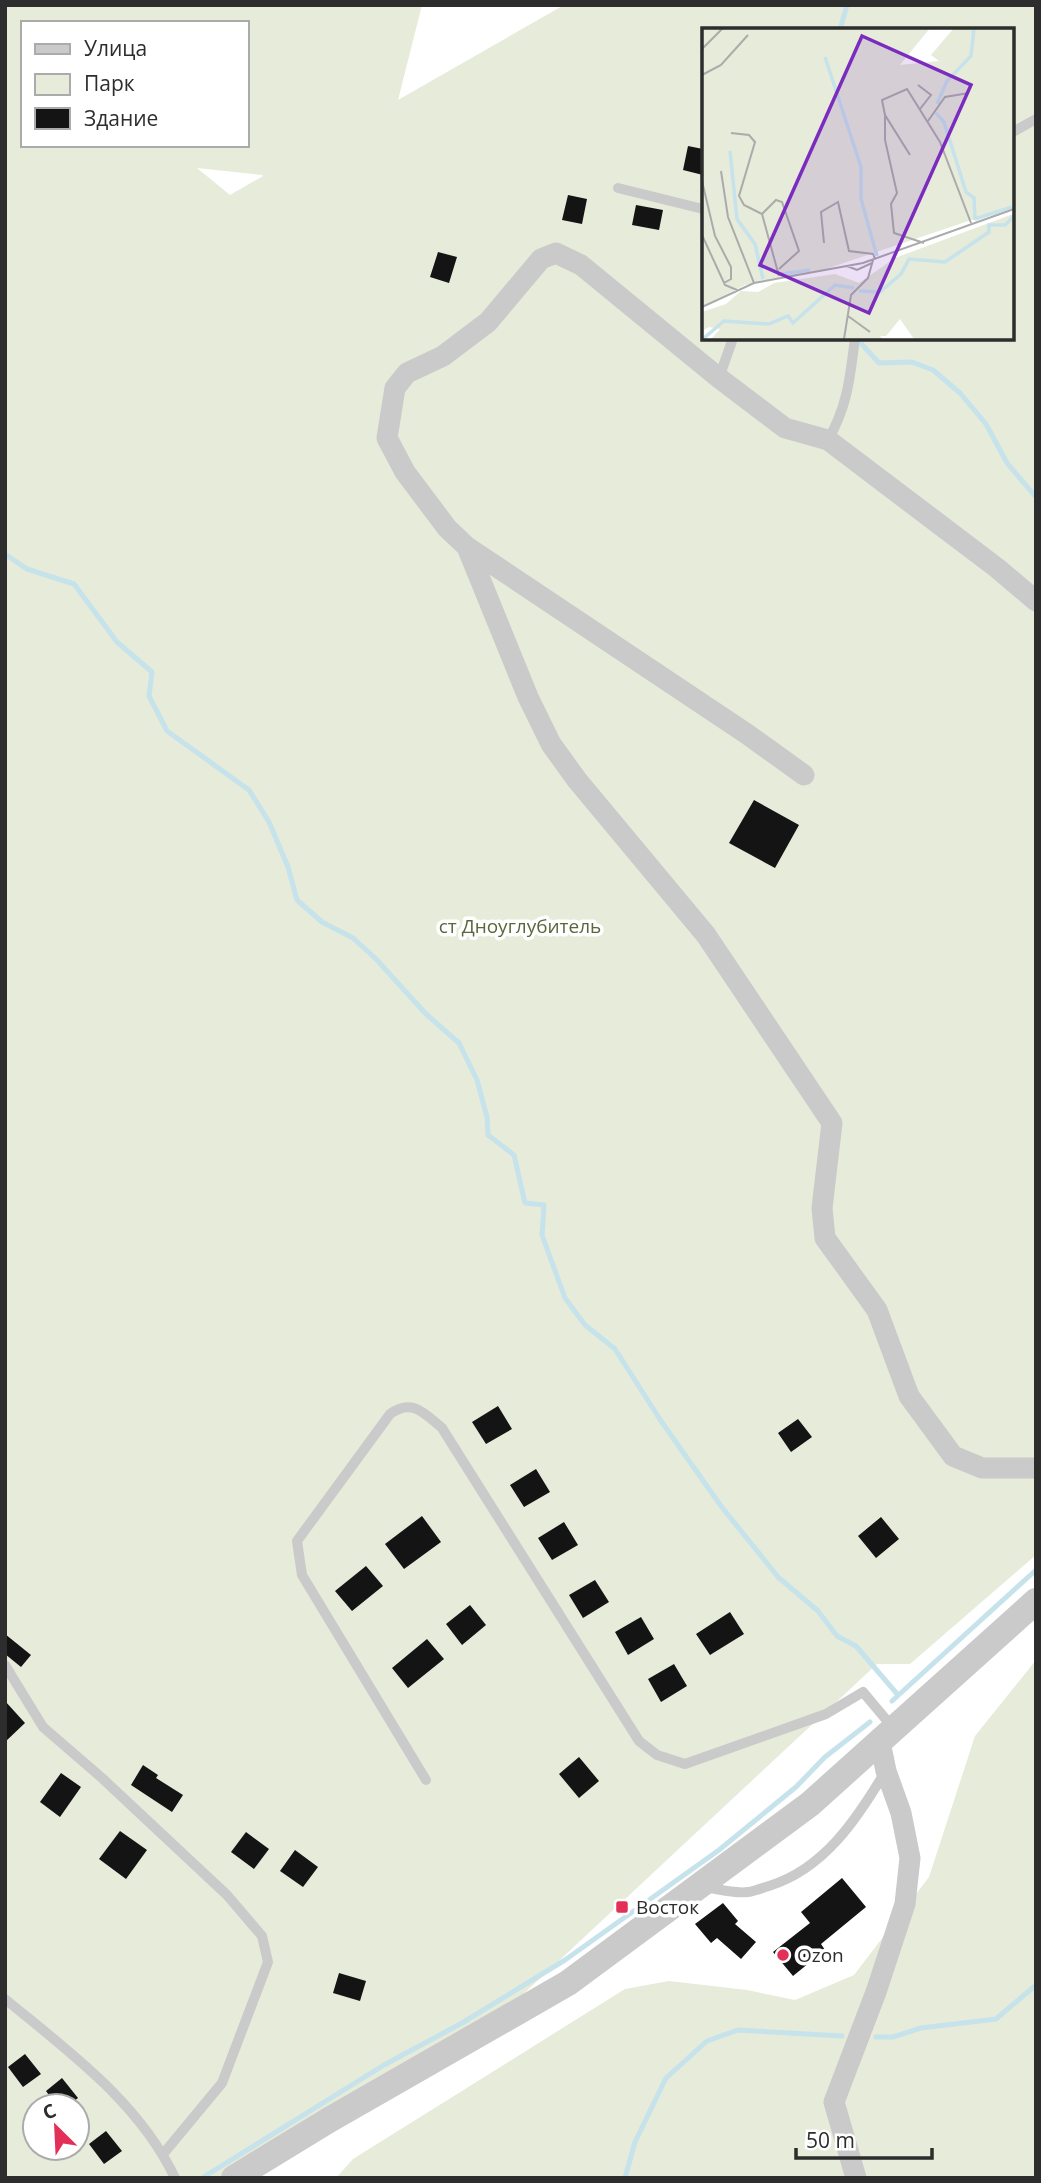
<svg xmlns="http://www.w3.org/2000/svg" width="1041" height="2183" font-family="'Open Sans',sans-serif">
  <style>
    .green { fill: #e6ebda; fill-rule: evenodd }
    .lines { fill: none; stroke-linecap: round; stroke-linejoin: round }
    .stream { stroke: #c6e2eb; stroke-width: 5 }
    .building { fill: #141414 }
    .service { stroke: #cacaca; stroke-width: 10 }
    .minor { stroke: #cacaca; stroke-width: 21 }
    .tertiary { stroke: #cacaca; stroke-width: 26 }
    .poi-dot { fill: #e33059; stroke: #fff; stroke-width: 2.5 }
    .labels { text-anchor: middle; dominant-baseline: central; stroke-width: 7; stroke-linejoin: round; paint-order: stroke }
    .park-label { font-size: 19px; fill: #57683b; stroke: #fff }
    .poi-label { font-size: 19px; fill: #2d2d2d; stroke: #fff; text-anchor: start }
    .inset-river { fill: none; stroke: #c6e2eb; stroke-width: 3.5 }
    .inset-road { fill: none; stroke: #ababab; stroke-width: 2 }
    .view { fill: #7b2cbf; fill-opacity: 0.15; stroke: #7b2cbf; stroke-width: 3.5 }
    .inset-edge { fill: none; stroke: #2d2d2d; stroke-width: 3.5 }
  </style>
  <rect width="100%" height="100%" fill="#fff"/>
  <path class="green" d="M5 5H422L398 100 564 5H1036V1555L910 1664H877L519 1998 223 2178H5ZM23 23H247V145H23ZM703 30H1011V338H703ZM197 168 262 175 263 176 230 195ZM35 2106H77V2148H35Z
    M1036 1660V2178H336L353 2159 625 1989 669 1981 747 1990 795 2000 854 1975 929 1877 975 1736Z"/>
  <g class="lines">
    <path class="stream" d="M840 30 847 5
      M856 338 879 363 912 362 933 370 960 393 986 424 1007 463 1036 497
      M5 554 27 569 74 584 117 642 152 672 149 696 167 731 249 790 269 822 288 867 297 900 322 922 353 938 376 959 426 1014 459 1043 477 1080 487 1117 488 1135 514 1155 525 1203 544 1205 542 1235 565 1298 585 1325 615 1349 661 1421 721 1506 778 1577 818 1611 837 1636 856 1646 898 1695
      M892 1701 1036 1570
      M876 2037H893L921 2028 996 2019 1036 1985
      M202 2178 384 2065 462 2023 565 1960 719 1850 796 1787 825 1757 870 1722
      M625 2178 635 2142 666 2078 707 2041 738 2030 842 2036"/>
  </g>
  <path class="building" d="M688 146 703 149V175L683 170Z
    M568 195 587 199 582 224 562 220Z
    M636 205 663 210 659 230 632 225Z
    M438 252 457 257 449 283 430 277Z
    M754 800 799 825 775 868 729 843Z
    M498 1406 512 1429 486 1444 472 1422Z
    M798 1419 812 1437 791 1452 778 1433Z
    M536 1469 550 1492 524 1507 510 1485Z
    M422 1516 441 1542 404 1569 385 1544Z
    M881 1517 899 1539 876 1558 858 1536Z
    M564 1522 578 1545 552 1560 538 1538Z
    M366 1566 383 1586 352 1611 335 1591Z
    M595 1580 609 1602 583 1618 569 1595Z
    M470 1605 486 1625 462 1645 446 1624Z
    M730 1612 744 1634 710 1655 696 1634Z
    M641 1617 654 1639 628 1655 615 1632Z
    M5 1634 31 1655 21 1667 5 1654Z
    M427 1639 444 1659 408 1688 392 1668Z
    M674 1664 687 1686 661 1702 648 1679Z
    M5 1701 25 1723 5 1742Z
    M579 1757 599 1781 579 1798 559 1774Z
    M143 1765 158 1775 156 1778 183 1795 172 1812 131 1785Z
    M61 1773 81 1787 60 1817 40 1802Z
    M120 1831 147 1850 126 1879 99 1859Z
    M246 1832 269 1849 254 1869 231 1852Z
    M295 1850 318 1867 303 1887 280 1871Z
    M842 1878 866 1907 821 1944 825 1950 793 1976 773 1952 810 1923 801 1912Z
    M723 1903 738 1921 735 1924 756 1942 741 1959 717 1938 711 1943 695 1924Z
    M339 1973 366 1981 360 2001 333 1993Z
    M25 2054 41 2074 23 2087 8 2067Z
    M62 2078 78 2098 68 2106H57L46 2091Z
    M106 2131 122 2151 104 2164 89 2144Z"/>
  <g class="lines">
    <path class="service" d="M1011 133 1036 119
      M618 188 703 209
      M719 378 733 338
      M828 440C848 405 850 377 855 338
      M5 1665 43 1727 102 1778 227 1895 262 1936 268 1962 222 2083 164 2153
      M426 1780 302 1575 297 1541 390 1414C412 1398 424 1413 442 1428L639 1741 657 1755 685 1764 826 1714 863 1692 894 1729
      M705 1887C718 1889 735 1894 748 1892 755 1891 762 1888 769 1886 824 1869 857 1819 885 1772
      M5 1999C68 2051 139 2102 175 2178"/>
    <path class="minor" d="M467 547 528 697 551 744 577 780 706 935 832 1123 822 1208 825 1238 877 1310 909 1396 953 1456 982 1468H1036
      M804 775 747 734 467 547 447 528 405 472 387 438 395 388 407 373 443 356 488 322 541 259 556 253 581 265 719 378 785 428 828 440 997 568 1036 601
      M856 2178 834 2102 876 1992 905 1904 910 1858 901 1813 886 1771 880 1742"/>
    <path class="tertiary" d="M234 2178 329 2120 568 1983 810 1804 1036 1601"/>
  </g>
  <g class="poi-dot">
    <rect x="615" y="1900" width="14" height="14" rx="3.5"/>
    <circle cx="783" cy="1955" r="7"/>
  </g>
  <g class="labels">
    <g class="park-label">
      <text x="520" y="926">ст Дноуглубитель</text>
    </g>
    <g class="poi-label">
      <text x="636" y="1907">Восток</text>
      <text x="797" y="1955">Ozon</text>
    </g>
  </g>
  <g transform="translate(702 28)">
    <rect width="312" height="312" fill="#fff"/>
    <path d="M0 0H228L198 37 237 33 229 27 252 0H311V178L121 242 43 257 0 278ZM311 186V311H212L198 291 184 308H178L181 311H9L18 301 7 299 0 303V284L24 276 39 263 56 264 72 255 133 246 157 255 193 230Z" fill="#e6ebda"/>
    <path class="inset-river" d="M123 29 159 139V171L175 228M235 76 245 53 269 28 272 0M234 85 242 94 264 164 272 170 273 192M28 123 35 191 53 216 61 251M273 191 310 179M79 246 108 242M157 263 178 264 199 246 207 231 243 234 287 204V197H303L312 188M2 310 22 293 67 296 86 288 91 295 133 257 152 260"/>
    <path class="inset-road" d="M0 21 21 0M0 47 19 37 46 7M216 57 229 67 218 81M183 87V112L195 165 189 176 192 205 222 215M226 93 243 69 267 65M29 105 47 107 53 114 37 168 42 177 60 186 77 248M208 127 183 87 180 72 205 61 238 114 269 195M19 143 26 189 52 255M0 153 13 208 29 239V251L22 255M60 186 74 172 80 174 97 223 77 241M0 207 23 257 35 262M122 215 119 184 136 174 147 223 171 226 173 231M145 238 155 242 170 235M0 279 52 255 161 235 312 181M146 288 168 304M142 311 149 267 166 250 171 232"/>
    <path class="view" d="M160 8 269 57 167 285 58 237Z"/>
    <rect width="312" height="312" class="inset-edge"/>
  </g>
  <rect width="1041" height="2183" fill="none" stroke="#2d2d2d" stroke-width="14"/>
  <rect x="21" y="21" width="228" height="126" fill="#ffffff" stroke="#ababab" stroke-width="2"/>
  <rect x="35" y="44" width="35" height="10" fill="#cacaca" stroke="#ababab" stroke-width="2"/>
  <text x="84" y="56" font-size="21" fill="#2d2d2d">Улица</text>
  <rect x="35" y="74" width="35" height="21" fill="#e6ebda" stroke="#ababab" stroke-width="2"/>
  <text x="84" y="91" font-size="21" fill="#2d2d2d">Парк</text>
  <rect x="35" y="108" width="35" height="21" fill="#141414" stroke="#ababab" stroke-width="2"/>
  <text x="84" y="126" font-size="21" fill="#2d2d2d">Здание</text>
  <g transform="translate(56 2127) rotate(336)"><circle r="33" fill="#ffffff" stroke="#ababab" stroke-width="2"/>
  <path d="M0-5L12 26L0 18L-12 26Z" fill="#e33059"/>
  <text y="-10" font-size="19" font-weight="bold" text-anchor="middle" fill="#2d2d2d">С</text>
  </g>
  <path d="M796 2148v10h136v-10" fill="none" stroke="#2d2d2d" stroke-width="3.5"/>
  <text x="806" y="2148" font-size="21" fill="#2d2d2d" stroke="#ffffff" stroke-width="5" paint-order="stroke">50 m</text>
</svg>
